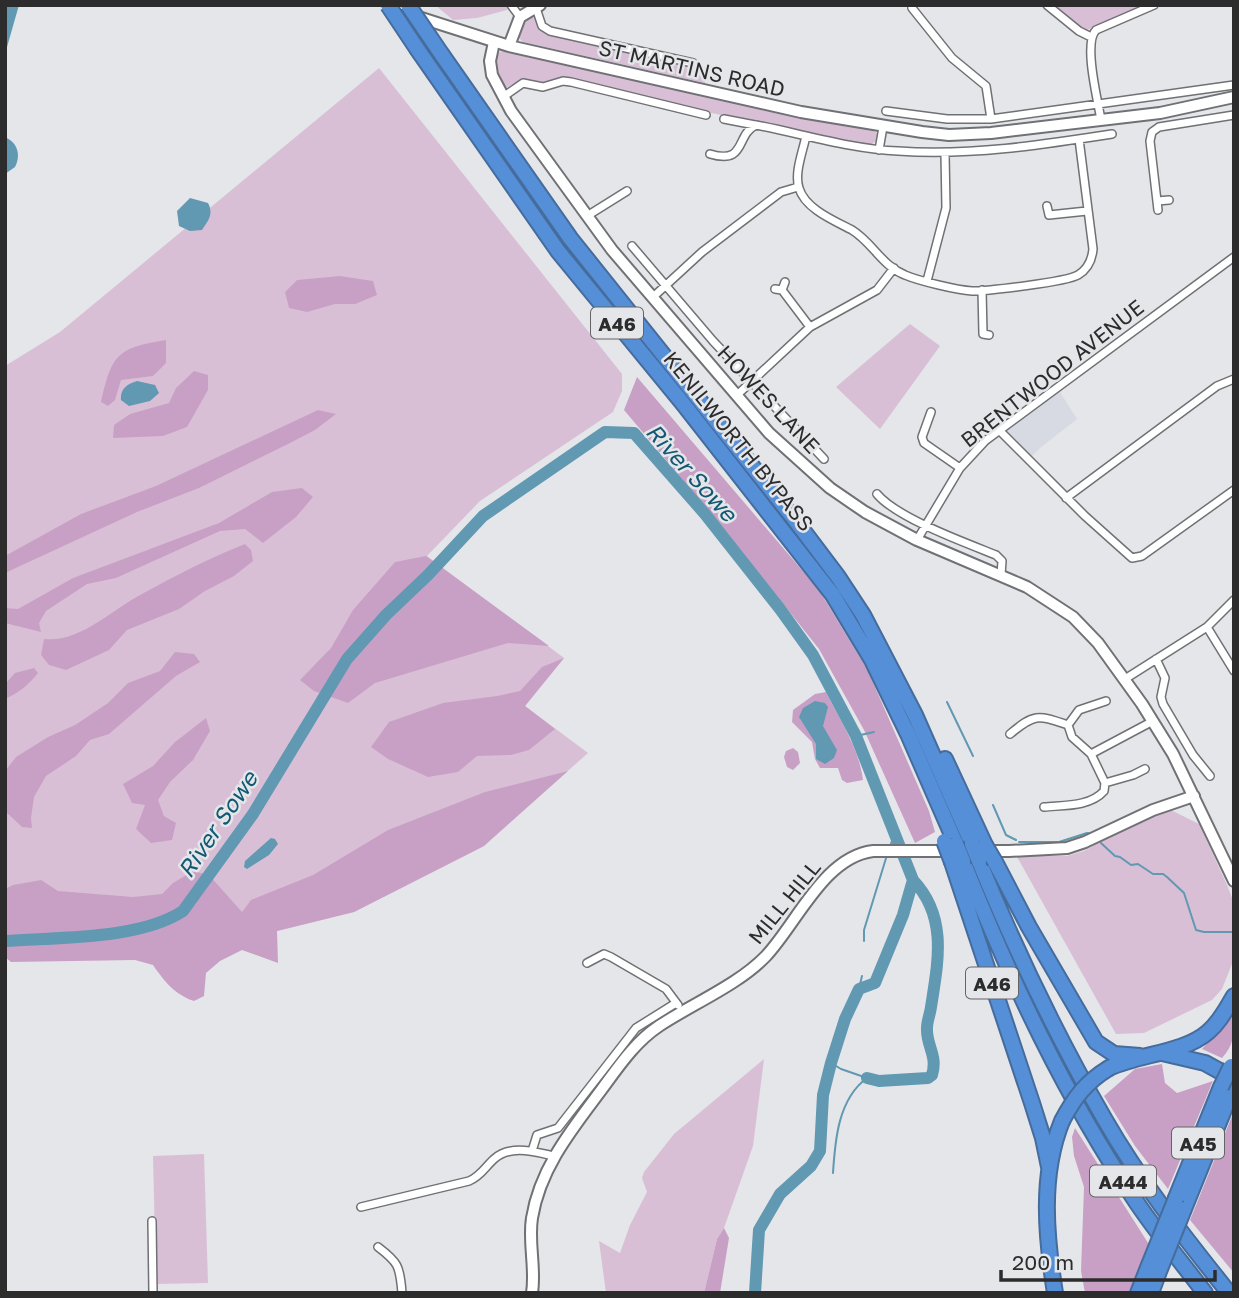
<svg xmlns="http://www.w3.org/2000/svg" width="1239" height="1298" font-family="'Golos Text',sans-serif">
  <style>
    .built { fill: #d7d9e3 }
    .green { fill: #d8bfd6 }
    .forest { fill: #c9a0c5 }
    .water { fill: #6198b2 }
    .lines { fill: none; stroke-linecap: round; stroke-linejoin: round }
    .stream { stroke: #6198b2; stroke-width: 2 }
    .river { stroke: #6198b2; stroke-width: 12 }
    .street-casing { stroke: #707174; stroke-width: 10 }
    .secondary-casing { stroke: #707174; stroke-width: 14 }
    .highway-casing { stroke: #466c9c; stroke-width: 18 }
    .street { stroke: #fff; stroke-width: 7 }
    .secondary { stroke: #fff; stroke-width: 10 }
    .highway { stroke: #548fd8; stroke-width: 14 }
    .highway-bridge-casing { stroke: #466c9c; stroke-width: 18; stroke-linecap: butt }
    .highway-bridge { stroke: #548fd8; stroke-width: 14 }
    .labels { text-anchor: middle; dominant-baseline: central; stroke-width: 5; stroke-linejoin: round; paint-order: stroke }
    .shield { fill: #e5e6e9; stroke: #646465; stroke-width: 2 }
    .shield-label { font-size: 19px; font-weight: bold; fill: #2c2c2d }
    .street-label { font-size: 21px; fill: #2c2c2d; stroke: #e5e6e9 }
    .water-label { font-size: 23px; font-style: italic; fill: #115873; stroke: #e5e6e9 }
  </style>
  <rect width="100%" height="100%" fill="#e5e6e9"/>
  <path class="built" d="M1058 389 1077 419 1040 448 1029 459 1001 431Z"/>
  <path class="green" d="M435 5H506L507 10 477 18 453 20Z
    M1052 5H1149L1087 30 1079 28Z
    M530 16 537 19 549 34 705 69V83L523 42C513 34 521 21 530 16Z
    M506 50 784 112 871 129 877 133V141L869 145 697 110 572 79 544 84 521 81 507 87 502 86C496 75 487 53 506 50Z
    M379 68 622 374V391L613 412 480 501 427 556 564 658 525 706 588 753 482 847 354 912 277 931 183 911 5 941V366L60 332Z
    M910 324 940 346 880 429 836 387Z
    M1171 810 1199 824 1227 885 1234 903V959L1222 989 1212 1000 1144 1033 1116 1034 1016 855 1067 856 1084 851 1126 828Z
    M764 1059 753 1146 724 1228 717 1239 704 1293H606L599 1241 620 1253 630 1225 647 1192 642 1178 644 1172 674 1134Z
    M204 1154 208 1283 156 1284 153 1156Z"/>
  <path class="forest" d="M340 276 373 281 377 295 355 304H335L307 312 289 308 285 292 297 280Z
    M166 340V363L153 376 121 380 115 400 108 406 101 402C112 354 117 348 166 340Z
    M194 371 208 375V390L187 427 163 436 113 438 114 425 130 414 169 403 176 388Z
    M637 377 819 590 868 671 929 811 935 832 915 843 864 730 819 649 715 518 624 410Z
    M318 410 336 414 315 430 290 443 199 488 137 512 5 573V556L81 514 156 486Z
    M302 488 313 497 296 517 263 543 245 529 220 531 116 578 87 584 46 611 39 623 41 632 5 623V608L18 609 73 578 219 523 272 492Z
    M245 544 251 550 253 561 234 576 205 591 179 609 127 630 109 650 66 670 49 665 41 655 44 639C80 643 111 610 142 594 175 576 209 558 245 544Z
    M426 556 549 646 508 643 375 683 348 703 314 691 300 680 331 648 353 610 395 562Z
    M175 652 194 654 200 662 176 676 109 734 90 740 76 756 46 776 34 797 31 818 32 828 22 827 5 811V771L16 757 48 737 75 725 108 703 128 683 160 671Z
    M564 658 525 706 555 729 529 750 511 755 477 756 458 772 428 777 388 759 371 747 389 722 443 703 497 696 520 691 542 667Z
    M34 668 38 673C31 683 17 694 5 699V684L15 673Z
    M826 692C840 720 859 748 863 780L847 783 842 780 838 768H820L815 759 812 742 792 722 793 710 815 694Z
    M206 718 210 731 193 760 170 782 158 800 164 816 176 823 172 840 151 843 136 829 145 805 132 803 123 784 153 766 175 742Z
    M793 748 798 752 800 763 793 770 787 767 784 757 786 751Z
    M568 771 484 846 354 912 277 931 278 963 242 950 220 961 206 973 204 996 194 1001C174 994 165 982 153 965L135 960 11 962 5 957V889L13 885 41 880 58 891 133 897 162 894 173 883 193 871 209 875 242 912 251 900 313 875 388 830 485 792Z
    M1234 1013C1234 1032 1235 1044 1222 1058L1202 1049Z
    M1162 1064 1165 1083 1177 1093 1213 1081 1168 1189 1135 1146 1104 1096 1135 1069Z
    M1234 1111V1273L1190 1220Z
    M1075 1128 1150 1246 1132 1293H1085L1081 1271 1084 1187 1074 1156 1072 1137Z
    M724 1228 729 1238 720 1293H704L717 1239Z"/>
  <path class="water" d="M5 5H19L5 54Z
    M5 137C18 143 21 155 15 167L5 174Z
    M190 198 208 203C214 214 208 221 202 230L190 231 179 226 177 211Z
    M137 381 155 385 159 393 150 401 129 406 121 400C120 389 127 384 137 381Z
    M815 701 825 703 828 707 823 726 837 750 834 758 825 764 816 759V744L799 717 803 708Z
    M271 838 275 839 278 844 269 855 247 869 244 867 245 861Z"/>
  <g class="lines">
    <path class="stream" d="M947 702 973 756
      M856 736 874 732
      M993 805 1006 835 1016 840
      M1019 842H1059L1087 833 1093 834
      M1101 843 1115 856 1120 857 1131 865 1138 864 1153 874H1163L1167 877 1184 893 1196 930 1204 932H1234
      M890 846 894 836
      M864 941V930L887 855
      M859 989 862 976
      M831 1063 841 1069 867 1078C838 1099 835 1141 833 1173"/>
    <path class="river" d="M5 941C57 937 139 940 183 911L253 814 347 659 386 615 428 575 483 516 605 432 634 433 705 514 780 609 813 655 856 736 913 880 903 915 875 983 859 989 845 1019 831 1063 823 1095 820 1151 811 1166 780 1194 759 1230 755 1293
      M867 1078 879 1081 928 1078 932 1075C938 1055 926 1046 927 1028 927 1021 930 1015 931 1007 938 962 948 917 913 880"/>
    <g class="street-casing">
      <path id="street" d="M511 5 520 17
        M1047 5 1079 31 1091 37
        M536 8 542 26 550 31 693 63
        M912 8 952 58 986 86 991 119
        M503 97 523 83 543 87 563 81 571 82 706 115
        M886 111 947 119H991L1234 85
        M724 119 755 125
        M1101 120C1098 101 1083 43 1096 30L1154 5
        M806 136C803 151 794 173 799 188 805 209 835 221 852 230 872 242 882 266 905 275 919 281 957 290 972 291 988 291 1066 282 1078 275 1088 269 1092 260 1093 249L1079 139
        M879 150 883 127
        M710 154C747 165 735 135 756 125 803 134 851 149 898 151 970 156 1041 145 1112 134
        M1157 201 1169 200
        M1047 206 1049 215 1087 211
        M1158 210 1150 141 1152 132 1159 127 1234 115
        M587 216 627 191
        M632 246 713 341 824 459
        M927 281 946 208 945 153
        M775 289 782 290 785 282
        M782 290 810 327
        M982 290 983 334 989 335
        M652 298 702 252 781 192 798 187
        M737 395 810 327 877 290 894 268
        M931 412 922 437 924 443 960 468
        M999 430 1085 516 1132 558 1142 556 1234 490
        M877 494C897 518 966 543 996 555L1002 561 1001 575
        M1066 498 1217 386 1234 379
        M917 540 960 468 985 441 1234 257
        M1207 627 1234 671
        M1156 659 1165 678 1161 697 1163 704 1193 755 1210 776
        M1125 679 1207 627 1234 600
        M1010 734C1035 713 1038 715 1068 725
        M1091 754 1153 721
        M1105 783 1091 754 1072 737 1068 725 1079 710 1106 701
        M1044 807C1063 805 1090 807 1104 791L1105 783 1133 775 1145 769
        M587 963 604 954 611 957 666 989 678 1005
        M532 1151 537 1135 558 1128 636 1028 676 1003
        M361 1207 469 1181C481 1176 485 1167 494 1159 511 1144 535 1152 554 1156
        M152 1221 153 1293
        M378 1247C398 1262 400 1266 402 1293"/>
    </g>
    <g class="secondary-casing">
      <path id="secondary" d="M390 8 509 46 801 112 922 132 949 135 991 133 1160 113 1234 97
        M494 42 490 61 492 75 511 111 612 250 769 433 830 488 865 512 917 540 1027 587 1073 617 1098 643 1142 704 1173 754 1234 881
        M509 46 520 17 540 5
        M532 1293C536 1268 528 1243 532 1218 540 1168 572 1129 602 1089 619 1066 635 1042 659 1026 692 1004 738 985 766 956 797 923 824 857 873 851H1009L1067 848 1085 842 1153 810 1194 796"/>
    </g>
    <g class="highway-casing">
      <path id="highway" d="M418 50 558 251 681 401 833 595 872 660 908 734 956 844
        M442 55 570 238 795 520 838 577 863 615 915 715 972 844
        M945 759 985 845
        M963 861C1011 981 1065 1096 1137 1203 1158 1234 1182 1263 1205 1293
        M979 861C1015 949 1057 1037 1105 1120 1140 1181 1185 1238 1229 1293
        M952 862 1032 1103 1043 1138 1049 1167
        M995 862 1029 927 1096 1042 1114 1054 1140 1056
        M1162 1053 1205 1063 1234 1079
        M1109 1068C1139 1054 1184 1053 1208 1032 1220 1022 1226 1009 1234 996
        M1176 1198 1221 1087
        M1184 1209 1234 1085
        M1055 1293C1046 1237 1040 1175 1062 1121
        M1138 1293 1149 1265
        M1151 1293 1158 1274"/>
    </g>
    <use href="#street" class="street"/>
    <use href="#secondary" class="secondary"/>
    <use href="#highway" class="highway"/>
    <g class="highway-bridge-casing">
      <path id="highway-bridge" d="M388 5 418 50
        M408 5 442 55
        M944 841 952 862
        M956 844 963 861
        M972 844 979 861
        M985 845 995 862
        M1221 1087 1231 1066
        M1062 1121C1074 1098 1086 1082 1109 1068
        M1149 1265 1176 1198
        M1158 1274 1184 1209"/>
    </g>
    <use href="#highway-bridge" class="highway-bridge"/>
  </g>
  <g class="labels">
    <g class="shield">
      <rect x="591" y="307.5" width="52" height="31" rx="5"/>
      <rect x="966" y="967.5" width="52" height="31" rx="5"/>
      <rect x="1172" y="1127.5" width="52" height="31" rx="5"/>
      <rect x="1090" y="1165.5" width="66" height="31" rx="5"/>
    </g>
    <g class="shield-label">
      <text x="617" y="323">A46</text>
      <text x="992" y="983">A46</text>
      <text x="1198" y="1143">A45</text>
      <text x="1123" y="1181">A444</text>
    </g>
    <g class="street-label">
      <text transform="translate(692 68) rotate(13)">ST MARTINS ROAD</text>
      <text transform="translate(1052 373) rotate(-38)">BRENTWOOD AVENUE</text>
      <text transform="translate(769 399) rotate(47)">HOWES LANE</text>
      <text transform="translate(739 441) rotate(51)">KENILWORTH BYPASS</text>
      <text transform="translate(784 902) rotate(-51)">MILL HILL</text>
    </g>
    <g class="water-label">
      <text transform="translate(692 472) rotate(48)">River Sowe</text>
      <text transform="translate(217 824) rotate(-56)">River Sowe</text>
    </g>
  </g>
  <rect width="1239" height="1298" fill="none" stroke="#2c2c2d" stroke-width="14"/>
  <path d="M1001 1270v10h214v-10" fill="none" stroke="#2c2c2d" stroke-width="3.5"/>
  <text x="1012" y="1270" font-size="21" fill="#2c2c2d" stroke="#e5e6e9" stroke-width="5" paint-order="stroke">200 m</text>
</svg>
